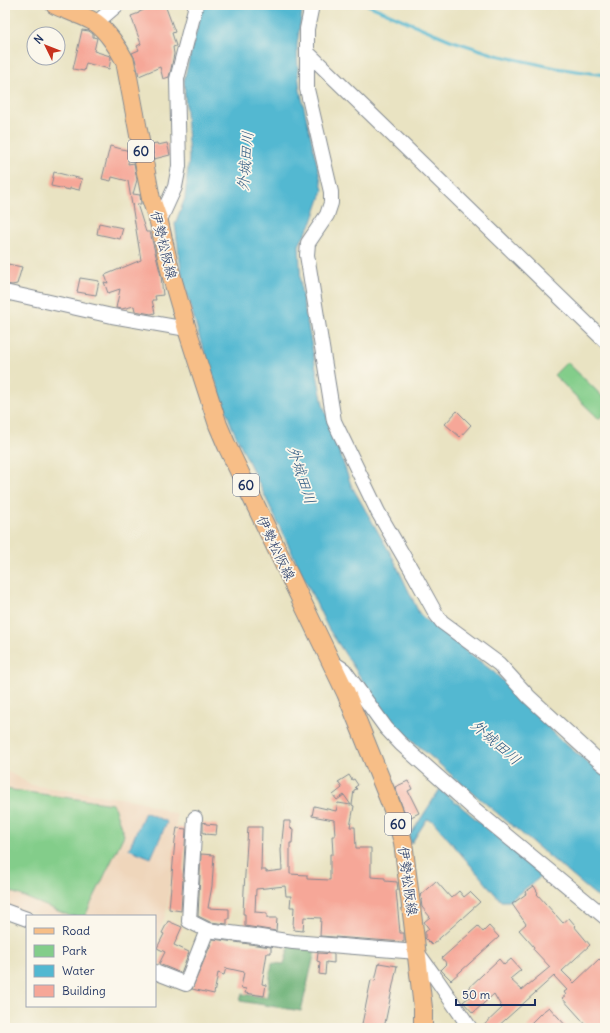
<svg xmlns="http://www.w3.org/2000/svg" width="610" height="1033" font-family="Delius,'Klee One',sans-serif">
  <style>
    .built { fill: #efd6bb }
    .green { fill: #83cd8a; stroke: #4f7e74 }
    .forest { fill: #6ab076; stroke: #42706a }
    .water { fill: #52b8d1; stroke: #367498 }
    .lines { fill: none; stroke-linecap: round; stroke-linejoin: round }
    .stream { stroke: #52b8d1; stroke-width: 3 }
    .building { fill: #f6a798 }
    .minor-casing { stroke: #828990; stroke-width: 16 }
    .major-casing { stroke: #828990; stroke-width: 20 }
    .minor { stroke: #fff; stroke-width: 14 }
    .major { stroke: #f7be87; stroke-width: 18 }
    .labels { text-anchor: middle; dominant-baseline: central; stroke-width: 3.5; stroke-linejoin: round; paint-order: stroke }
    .shield { fill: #fbf7ec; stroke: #5e6b89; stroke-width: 1 }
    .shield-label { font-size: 13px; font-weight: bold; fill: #1b2f5e }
    .street-label { font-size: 14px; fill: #1b2f5e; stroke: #fbf7ec }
    .water-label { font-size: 15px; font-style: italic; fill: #2c5880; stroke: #fbf7ec }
  </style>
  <rect width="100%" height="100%" fill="#fbf7ec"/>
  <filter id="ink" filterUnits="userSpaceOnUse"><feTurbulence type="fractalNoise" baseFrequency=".025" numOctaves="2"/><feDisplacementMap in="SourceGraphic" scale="8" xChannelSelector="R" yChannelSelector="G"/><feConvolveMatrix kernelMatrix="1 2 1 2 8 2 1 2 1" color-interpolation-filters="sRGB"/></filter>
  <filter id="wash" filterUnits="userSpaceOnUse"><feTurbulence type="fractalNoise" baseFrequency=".012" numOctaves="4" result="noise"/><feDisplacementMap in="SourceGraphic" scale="16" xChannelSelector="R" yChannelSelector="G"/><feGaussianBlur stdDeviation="0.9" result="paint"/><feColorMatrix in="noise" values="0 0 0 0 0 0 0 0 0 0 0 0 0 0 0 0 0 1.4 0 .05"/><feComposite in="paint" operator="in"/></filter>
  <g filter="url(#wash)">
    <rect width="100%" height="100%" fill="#e9e3c2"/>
    <path class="built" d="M5 770 32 785 140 801 177 815 167 909 155 948V916H41L5 905Z"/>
    <path class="green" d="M567 362 605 399V412L599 419 554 375Z
      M5 789 113 804 124 835 85 916H70L5 889Z"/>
    <path class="forest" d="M290 944 316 947 301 1011 240 1001 242 994 267 997 272 963 284 964Z"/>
    <path class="water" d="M203 5H305L302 12 297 45 298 73 300 90 323 190 312 222 299 245 301 290 323 405 351 485 393 558 419 613 426 620 495 673 562 741 605 777V903L454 777 388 719 328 628 232 427 200 339 182 276 175 224 185 198 189 158 184 80Z
      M440 789 543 875 509 901H501L433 821 427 819 411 844 409 837Z
      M145 812 167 822 151 858 129 849Z"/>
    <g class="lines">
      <path class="stream" d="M368 5 450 40 496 55 556 68 605 75
        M450 781 454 777"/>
    </g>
    <g id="blocks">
      <path class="building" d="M153 5H165L175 32 172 33 176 46 173 47 174 54 171 69 169 77 163 79 160 67 139 76 135 59 132 53 139 50 137 46 141 44 131 16 139 13V12L144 10V8Z
        M82 30 89 31 93 34V37L97 38 94 51 110 56 111 58 109 69 86 63 84 71 73 69Z
        M157 143 158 145 167 143 170 155 154 159 151 144Z
        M110 146 130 151 128 164 134 163 137 180 133 194 140 195 141 204H137L146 232H150L161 276 163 295 155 296 156 300H152L155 313 151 314 135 311 134 306 122 309 116 308 120 289 108 293 104 282 108 283 105 275 141 260 132 205H133H132L128 181 112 177 111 181 102 179Z
        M54 172 82 179 79 190 70 188V190L51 186Z
        M99 223 123 228 120 239 97 234Z
        M8 264 22 267 17 284 12 285 5 284V275Z
        M80 278 99 281 96 295 77 292Z
        M457 411 471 425 460 437 445 424Z
        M349 775 352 780 354 779 358 785 355 787 357 789 354 790 352 805 354 806 350 827H355L356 848H371V877L385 878V881L397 882 398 890H396L400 933H404V942L320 936 321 918 304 917 303 931 294 930V926H293L294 907H290L291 896H286L285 886 256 889 255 912 267 913V918H277L276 931 245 926V914H243L244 890 248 827H262L261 870H266V872L282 870 281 850 284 821H290V828L293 829 292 843H290V874L307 875V879L330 880V854H333L332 836H335L334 820 312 816 314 806 336 811 338 803 351 805 344 795 337 800 333 795 342 788 338 782Z
        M408 781 412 789 408 791 419 813 407 819 395 787Z
        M203 822 206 823V824L217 825 216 835 205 834 206 833H203Z
        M177 828 186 829 181 911 169 909 175 840Z
        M201 854 214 855 212 886 208 908 229 909V919H227V924L210 922 198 916Z
        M436 881 451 898 459 891 464 897 470 892 480 902 432 945 425 938V932L429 929 424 922 430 917 422 907 421 900 422 899 420 895Z
        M534 886 538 893 537 894 563 923 569 918 575 925 574 926 590 945 562 971 574 983 599 959 600 960 605 956V1028H589L562 998 566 995 564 992 567 990 554 976 496 1028H481L502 1008 494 994 473 1013 463 1002 470 996 465 991 499 959 504 965 511 959 521 970 510 979 522 990 550 967 533 949 534 947 519 930 526 924 512 904 526 894 525 892Z
        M168 921 182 927 174 945 189 952 181 973 159 964 165 952 157 948 164 934 162 933Z
        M478 926 483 932 489 926 499 937 451 980 441 970 447 964 442 958Z
        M213 939 271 947V953H267L262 984 266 985 264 996 245 993 246 989 241 988 244 972 226 968 224 975 218 973 214 994 192 989Z
        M318 953 334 954V963L326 962 325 975 319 974 320 962 317 961Z
        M379 963 397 966 384 1028 362 1024 371 980 375 981Z
        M549 1007 568 1028H526L541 1013Z"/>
    </g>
  </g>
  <g filter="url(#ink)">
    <use href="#blocks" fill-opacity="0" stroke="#828990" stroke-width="1"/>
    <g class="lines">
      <g class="minor-casing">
        <path id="minor" d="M312 5 307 29V89L331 192V203L327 215 308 243 307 255 334 421 378 512 415 576 436 614 442 622 499 664 529 697 591 754 605 766
          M96 23 117 5
          M307 52 605 341
          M159 222 175 187 179 166 177 79 196 5
          M5 292 112 316 187 329
          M332 662 344 670 386 728 401 744 473 808 605 917
          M195 818 189 921 207 930 254 936 293 942 417 952 435 977 470 1028
          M5 911 27 919
          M155 972 186 984 207 930"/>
      </g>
      <g class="major-casing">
        <path id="major" d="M55 5C66 10 87 17 96 23 107 31 119 49 125 61L151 199 159 222 171 274 187 329 218 425 227 446 346 693 396 817 403 842 413 922 423 1008V1028"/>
      </g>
      <use href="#minor" class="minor"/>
      <use href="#major" class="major"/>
    </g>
  </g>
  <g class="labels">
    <g class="shield">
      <rect x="128" y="140" width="26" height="22" rx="3"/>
      <rect x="233" y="474" width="26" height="22" rx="3"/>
      <rect x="385" y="813" width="26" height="22" rx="3"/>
    </g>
    <g class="shield-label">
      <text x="141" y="151">60</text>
      <text x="246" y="485">60</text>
      <text x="398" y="824">60</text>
    </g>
    <g class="street-label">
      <text transform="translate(164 245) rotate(76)">伊勢松阪線</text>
      <text transform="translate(276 548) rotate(64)">伊勢松阪線</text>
      <text transform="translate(408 881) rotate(82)">伊勢松阪線</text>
    </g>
    <g class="water-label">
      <text transform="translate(245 161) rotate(-85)">外城田川</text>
      <text transform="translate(302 475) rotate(72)">外城田川</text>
      <text transform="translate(496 742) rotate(41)">外城田川</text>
    </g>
  </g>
  <rect width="610" height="1033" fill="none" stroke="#fbf7ec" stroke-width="20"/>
  <rect x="26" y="915" width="130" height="92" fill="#fbf7ec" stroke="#a1a7b3"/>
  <rect x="34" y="928" width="20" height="6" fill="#f7be87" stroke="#a1a7b3"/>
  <text x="62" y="935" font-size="12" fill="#1b2f5e">Road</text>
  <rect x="34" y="945" width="20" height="12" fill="#83cd8a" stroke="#a1a7b3"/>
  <text x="62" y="955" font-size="12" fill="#1b2f5e">Park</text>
  <rect x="34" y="965" width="20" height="12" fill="#52b8d1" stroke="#a1a7b3"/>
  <text x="62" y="975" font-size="12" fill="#1b2f5e">Water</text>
  <rect x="34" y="985" width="20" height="12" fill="#f6a798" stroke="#a1a7b3"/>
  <text x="62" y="995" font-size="12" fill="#1b2f5e">Building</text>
  <g transform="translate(46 46) rotate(313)"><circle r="19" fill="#fbf7ec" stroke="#a1a7b3"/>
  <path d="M0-3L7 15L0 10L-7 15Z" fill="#c8321e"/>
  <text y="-6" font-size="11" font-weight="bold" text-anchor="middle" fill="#1b2f5e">N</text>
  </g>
  <path d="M456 999v6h79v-6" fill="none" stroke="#1b2f5e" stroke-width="2"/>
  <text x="462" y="999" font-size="12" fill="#1b2f5e" stroke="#fbf7ec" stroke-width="3" paint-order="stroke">50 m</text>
</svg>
